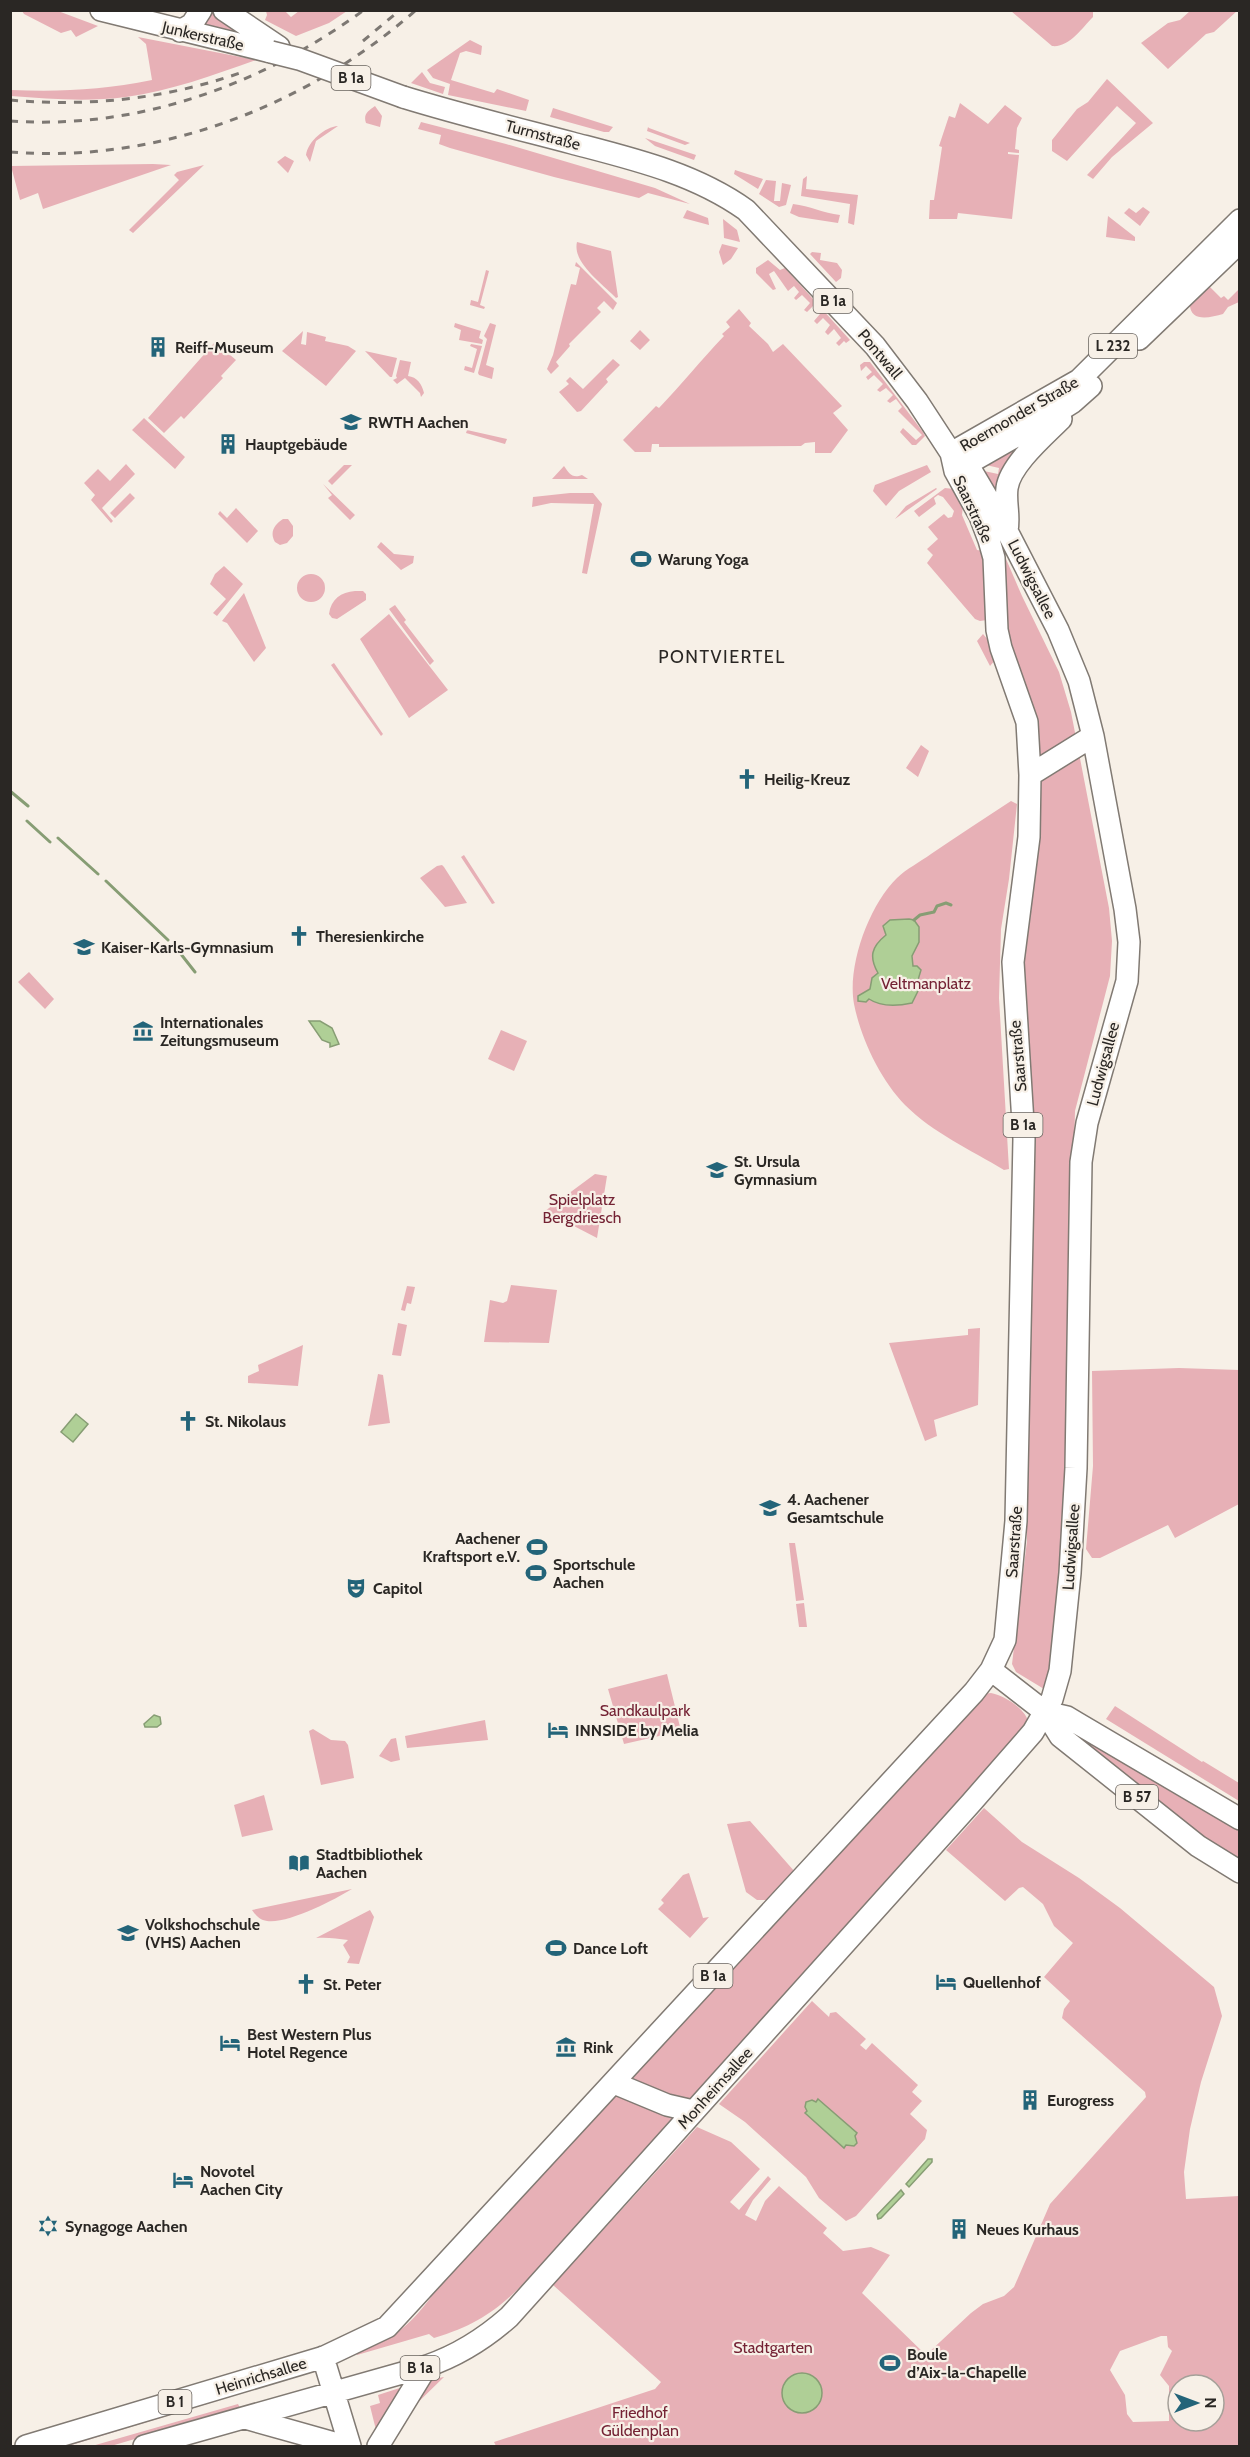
<svg xmlns="http://www.w3.org/2000/svg" width="1250" height="2457" font-family="Cabin,sans-serif">
  <style>
    .green { fill: #e7b0b6; fill-rule: evenodd }
    .water { fill: #afcf96; stroke: #879d74; stroke-width: 1.5 }
    .lines { fill: none; stroke-linecap: round; stroke-linejoin: round }
    .stream { stroke: #879d74; stroke-width: 3 }
    .major-casing { stroke: #817a73; stroke-width: 24 }
    .major { stroke: #fff; stroke-width: 21 }
    .rail { stroke: #7d7873; stroke-width: 3; stroke-dasharray: 8 8; stroke-linecap: butt }
    .major-bridge-casing { stroke: #817a73; stroke-width: 24; stroke-linecap: butt }
    .major-bridge { stroke: #fff; stroke-width: 21 }
    .labels { text-anchor: middle; dominant-baseline: central; stroke-width: 4.5; stroke-linejoin: round; paint-order: stroke }
    .shield { fill: #f7f0e7; stroke: #68635e; stroke-width: 1.5 }
    .shield-label { font-size: 15px; font-weight: bold; fill: #2a2724 }
    .street-label { font-size: 16px; fill: #2a2724; stroke: #f7f0e7 }
    .poi-label { font-size: 16px; font-weight: bold; fill: #2a2724; stroke: #f7f0e7; text-anchor: start }
    .park-label { font-size: 16px; fill: #742234; stroke: #f7f0e7 }
    .neighbourhood-label { font-size: 18px; letter-spacing: 1.5px; fill: #2a2724; stroke: #f7f0e7 }
  </style>
  <rect width="100%" height="100%" fill="#f7f0e7"/>
  <path class="green" d="M22 11H58L98 26 76 37 71 30 61 33 24 14Z
    M210 11H214L267 44 204 28 203 22Z
    M266 11H285L291 17 299 11H347L329 23 296 36 265 20 267 15Z
    M1011 11H1093V17C1082 28 1069 48 1052 46Z
    M1190 11H1237L1214 32 1206 34 1168 69 1141 43 1168 23 1180 20Z
    M138 37 256 60C213 75 171 91 126 97 88 102 49 99 11 96V90C61 92 102 90 152 80L146 44Z
    M470 40 482 46 481 55 466 51 460 53 451 80 494 93 497 89 529 100 526 111 448 95 450 84 433 78 427 70Z
    M422 72 430 83 445 87 443 94 411 83Z
    M1107 79 1153 123 1112 157 1093 179 1087 175 1136 123 1117 106 1067 161 1052 151V140L1077 109 1088 102Z
    M960 103 988 124 1005 105 1022 118 1017 128 1015 149 1019 150V153L1008 152V154L1019 155 1012 219 958 213 957 219H929L930 200H934L942 147 939 146 949 116 955 118Z
    M375 106 382 116 380 127 366 123C363 114 368 111 375 106Z
    M553 108 613 127 609 132H604L550 117Z
    M421 122 506 144 655 188 690 204 648 193 639 198 554 177 450 148 439 144 441 135 418 129Z
    M338 126 316 141 310 162 306 155C308 141 325 127 338 126Z
    M648 127 649 128 690 143 685 145 647 131Z
    M645 138 696 155 694 160 655 146Z
    M285 156 294 161 288 173 277 162Z
    M153 164 171 165 43 209 38 193 20 200 11 166Z
    M204 165 133 233 129 230 179 180 174 175 177 172Z
    M735 170 763 179 758 189 734 174Z
    M807 176 806 189 858 195 854 225 848 223 850 204 801 196 803 179Z
    M766 180 776 181 774 201H780L782 183 791 185 786 205 779 207 759 194Z
    M793 204C810 206 823 213 840 215L838 223 799 217 790 213Z
    M1143 207 1150 212 1140 226 1124 213 1129 208 1136 213Z
    M687 210 708 218 709 225 683 218Z
    M1108 216 1135 237V241L1106 237Z
    M723 219 737 230 740 242 724 238Z
    M577 242 611 251 618 297 616 298C603 284 572 263 577 242Z
    M722 244 738 248 731 259 723 265 719 252Z
    M812 252 821 253 820 260 837 263 842 270 841 278 836 282 810 254Z
    M768 260 780 270 785 268 850 340 846 343 844 341 839 346 836 343 841 338 834 329 828 335 825 332 830 325 823 318 817 324 814 321 820 314 813 306 807 312 804 310 810 303 802 295 796 300 794 298 799 292 794 286 788 291 774 271 769 274 776 289 773 290 756 273V268Z
    M576 262 617 303 613 310 604 301 597 308 601 312 569 344 570 346 556 362 559 366 551 374 547 369 553 355 571 284 576 285 580 268 575 266Z
    M486 270 489 271 480 305 485 307 484 309 470 305 471 300 478 302Z
    M1206 283 1221 298 1224 296 1228 300 1239 289V302L1228 307 1223 314C1209 318 1188 323 1190 301Z
    M739 309 751 323 749 326 768 344 773 352 783 344 842 406 833 413 848 430 831 453H815V442L805 443 801 446 659 447V444H652L651 452H635L623 440 656 406 659 408C681 385 701 360 724 336L722 334 730 327 726 322Z
    M455 323 481 331 479 338 483 340 482 344 459 340 461 330 454 327Z
    M490 323 496 325 486 365 494 368 492 379 479 375 478 373 487 339 484 336Z
    M640 330 650 340 640 350 630 341Z
    M303 331 301 344 306 345 307 332 326 337 325 341 348 346 356 351 326 386 282 351Z
    M215 342 236 360 221 376 223 378 184 419 181 416 164 433 148 418Z
    M471 344 482 346 474 373 464 370 465 366 472 368 477 349 470 346Z
    M365 351 397 358 392 377H390Z
    M613 359 620 365 606 379 608 382 581 411 577 412 559 392 569 384 566 381 570 377 583 389Z
    M400 360 411 362 408 376C417 377 422 384 424 393L421 397 420 393 405 378 397 384 393 380 397 378 396 376Z
    M864 362H870L923 432 925 436 916 445H912L900 432 903 428 916 440 922 435 898 411 902 407 896 399 890 403 887 401 893 395 886 388 880 392 877 390 883 384 874 375 868 380 866 377 872 372 866 366 861 371 860 365Z
    M144 418 185 457 175 469 132 430Z
    M1041 428 997 492 984 471 998 474 999 468 986 465Z
    M467 430 507 439 505 444 466 433Z
    M126 464 135 474 102 508 113 521 111 523 91 500 95 495 84 483 98 469 110 481Z
    M344 465H352L332 485 328 481Z
    M927 465 931 472 899 491 886 506 873 491 875 485Z
    M564 466C569 473 572 479 582 475L588 479H552Z
    M323 484 355 515 350 520 328 498 332 495Z
    M936 488 937 489 895 519 906 506Z
    M945 488 954 489 963 506 962 515 977 550 983 551 987 620 980 621 975 619 927 563 933 555 927 549 938 539 928 527 944 514 948 518 952 517 954 511 943 497 938 495 934 498 936 504 919 517 914 511Z
    M130 493 135 498 115 518 110 513Z
    M570 493H593L602 504 587 574 582 573 594 504 551 503 532 507 533 497Z
    M236 508 258 531 247 543 218 514 220 511 227 518Z
    M283 519H288L293 526V536L287 543 280 545 275 542C269 532 275 524 283 519Z
    M990 522 1022 596 1059 672 1071 712 1109 908 1112 941 1110 976 1075 1111 1063 1590 1046 1689H1044L1016 1672 1012 1664 1027 1541V1093L1019 970 1039 834 1004 638Z
    M381 542 394 554 414 556 413 563 401 570 377 547Z
    M224 566 243 584 217 616 213 613 226 599 210 584 215 574Z
    M297 588a14 14 0 1 1 28 0a14 14 0 1 1-28 0Z
    M355 591H363L366 594V600L337 619 332 618 329 614C331 599 341 592 355 591Z
    M244 593 266 648 254 662 227 623 222 621Z
    M395 605 406 620 404 622 434 661 430 665 389 609Z
    M389 614 448 690 409 718 360 639Z
    M983 634 989 641 996 659 990 666 977 641Z
    M334 663 383 734 381 736 331 665Z
    M921 745 929 751 918 777 906 768Z
    M1011 801 1017 804 1009 879 1001 929 999 998 1009 1169 1004 1170C971 1150 933 1133 905 1105 880 1079 861 1039 854 1004 847 966 869 905 897 878 906 869 920 862 931 854 957 836 984 819 1011 801Z
    M464 855 495 903 492 904 461 857Z
    M442 865 444 867 467 903 445 907 420 878 437 866Z
    M29 972 54 999 45 1009 18 982Z
    M501 1030 527 1041 514 1071 488 1059Z
    M595 1174 607 1176 597 1238 545 1211Z
    M511 1285 557 1290 549 1343 484 1342 490 1300 503 1303 507 1301Z
    M407 1286 415 1287 411 1304 407 1303 405 1311 401 1310Z
    M398 1323 407 1325 401 1356 392 1355Z
    M980 1328 978 1405 934 1420 937 1436 925 1441 889 1343 968 1335V1329Z
    M303 1345 298 1386 248 1383V1376L259 1371 258 1365Z
    M1179 1368 1239 1370V1504L1175 1538 1168 1525 1100 1558H1092L1086 1549 1093 1466 1092 1371Z
    M378 1374 383 1375 390 1423 368 1426Z
    M789 1543H795L804 1600 796 1601Z
    M804 1603 807 1627H799L796 1604Z
    M667 1674 681 1731 624 1744 608 1689Z
    M991 1693C1004 1695 1028 1710 1029 1725L540 2267C504 2304 485 2323 434 2338L429 2334 357 2355 356 2353C368 2347 384 2343 394 2335 415 2320 434 2296 445 2274L983 1694Z
    M1115 1706 1202 1762 1203 1761 1239 1783V1801L1106 1719Z
    M485 1720 488 1740 407 1748 405 1736Z
    M1065 1727 1173 1793 1239 1829V1863L1218 1851Z
    M313 1729 331 1740 345 1741 348 1745 354 1778 321 1785 309 1731Z
    M396 1738 400 1760 391 1762 379 1756 391 1739Z
    M264 1795 273 1830 242 1837 234 1805Z
    M984 1808 1022 1842 1079 1878 1120 1908 1214 1987 1222 2016 1201 2082 1190 2129 1184 2172 1186 2199 1239 2196V2446H496L494 2442 655 2389 661 2382 553 2285 697 2127 731 2142 760 2169 730 2202 739 2210 768 2176 771 2179 753 2200 745 2215 756 2221 765 2201 779 2186 827 2228 823 2233 843 2251 871 2247 890 2255 862 2293 926 2355 971 2313 983 2304 1004 2296 1014 2287 1050 2204 1146 2097 1145 2092 1062 2018 1064 2009 1070 2001 1044 1977 1073 1943 1054 1926 1043 1904 1023 1887 1019 1888 1005 1901 946 1850ZM1161 2336H1167L1168 2347 1172 2351 1160 2375 1169 2386V2421L1133 2422 1127 2414 1125 2395 1110 2370 1120 2351ZM1178 2385H1214V2421H1178Z
    M750 1821 795 1872 768 1900H757L746 1892 727 1824Z
    M689 1873 703 1918 709 1917 690 1938 658 1909 664 1903 661 1900 683 1875Z
    M352 1889C334 1900 288 1924 267 1921 260 1920 256 1916 252 1910Z
    M370 1910 374 1917 359 1964 347 1963 350 1957 343 1945 348 1940C338 1939 328 1937 316 1938Z
    M812 2001 829 2017 830 2013 836 2012 866 2039 860 2045 866 2050 872 2043 918 2085 912 2092 922 2101 910 2114 927 2130 925 2139 856 2216 846 2221 819 2198 806 2177 745 2122 719 2104Z
    M290 2375 292 2378 68 2446H41Z
    M444 2377 405 2415 428 2380Z
    M412 2384 378 2438 370 2406 380 2403 378 2395Z
    M238 2404 240 2408 111 2446H92Z"/>
  <path class="water" d="M909 919 914 920 919 927V942L912 956 913 966H917L921 970 918 980 920 987 912 1003C898 1006 881 1007 869 999L866 1002 858 1001V996L870 989 872 978 878 973C869 957 871 947 886 935L883 926 890 920Z
    M309 1021H320L332 1028 339 1044 330 1047V1043L322 1040Z
    M76 1414 88 1424 73 1442 61 1432Z
    M154 1715 160 1717 161 1724 157 1727H145L144 1724Z
    M818 2099 857 2133 855 2136 857 2143 854 2146 846 2145 844 2148 805 2113 807 2111 805 2107 806 2102 812 2100 816 2102Z
    M928 2159H932V2162L909 2187 906 2184Z
    M901 2190 904 2194 881 2218 878 2219 877 2215Z
    M782 2393a20 20 0 1 1 40 0a20 20 0 1 1-40 0Z"/>
  <g class="lines">
    <path class="stream" d="M10 791 28 806
      M27 821 50 842
      M58 838 98 874
      M106 881 168 940
      M914 920 920 915 934 912 937 906 946 903 951 905
      M173 944 195 972"/>
    <g class="major-casing">
      <path id="major" d="M101 10 271 52
        M224 10 279 47
        M180 31 192 24 201 10
        M1139 339 1240 242
        M951 453 1079 380 1240 220
        M955 471 1046 419 1073 402 1091 386
        M1007 530C1010 516 1005 503 1007 488 1010 465 1044 436 1061 419
        M1030 775 1093 736
        M991 1670 1045 1712 1067 1717 1077 1723 1240 1819
        M1045 1712 1060 1736 1198 1846 1240 1872
        M614 2083 667 2105 693 2111
        M323 2357 350 2446
        M245 2418 345 2446
        M26 2446 324 2357 387 2327 974 1692 991 1670 1005 1640 1016 1521 1024 1139 1013 962 1029 837 1030 775 1027 722 1001 648 997 630 994 558 989 540 980 516 955 471 951 453 917 401 875 346 746 210C694 173 633 159 572 143 515 128 458 114 403 97
        M144 2446 427 2366C459 2355 484 2339 509 2317L971 1803 1033 1732 1052 1699 1060 1671 1070 1573 1076 1468 1081 1162 1087 1123 1127 981 1129 942 1125 909 1093 736 1079 681 1058 630 1007 531 968 465 951 453
        M378 2446 427 2366"/>
    </g>
    <use href="#major" class="major"/>
    <path class="rail" d="M363 41 400 10
      M10 100C90 107 165 99 240 73
      M10 121C139 130 261 85 364 10
      M10 152C157 164 306 107 416 10"/>
    <g class="major-bridge-casing">
      <path id="major-bridge" d="M271 52 299 59 403 97"/>
    </g>
    <use href="#major-bridge" class="major-bridge"/>
  </g>
  <defs>
    <g id="building-bare" transform="scale(1.62)"><path d="M-4-6H4V6H1V3H-1V6H-4ZM-2.5-4.3h1.7v1.8h-1.7ZM.8-4.3h1.7v1.8H.8ZM-2.5-1h1.7V.8h-1.7ZM.8-1h1.7V.8H.8Z" fill="#236479" stroke="#f7f0e7" stroke-width="2.5" paint-order="stroke"/></g>
    <g id="university-bare" transform="scale(1.62)"><path d="M0-5L7-2L0 1L-7-2ZM-4 1L0 2.5L4 1V4Q0 6-4 4Z" fill="#236479" stroke="#f7f0e7" stroke-width="2.5" paint-order="stroke"/></g>
    <g id="stadium-bare" transform="scale(1.62)"><path d="M0-5a6.5 5 0 1 0 0 10a6.5 5 0 1 0 0-10ZM-3.5-1.8h7v3.6h-7Z" fill="#236479" stroke="#f7f0e7" stroke-width="2.5" paint-order="stroke"/></g>
    <g id="church-bare" transform="scale(1.62)"><path d="M-1.2-6h2.4v3.5h3.3v2.4h-3.3V6h-2.4V-.1h-3.3v-2.4h3.3Z" fill="#236479" stroke="#f7f0e7" stroke-width="2.5" paint-order="stroke"/></g>
    <g id="school-bare" transform="scale(1.62)"><path d="M0-5L7-2L0 1L-7-2ZM-4 1L0 2.5L4 1V4Q0 6-4 4Z" fill="#236479" stroke="#f7f0e7" stroke-width="2.5" paint-order="stroke"/></g>
    <g id="museum-bare" transform="scale(1.62)"><path d="M0-6L6-3V-2H-6V-3ZM-5-1h2V3h-2ZM-1-1h2V3h-2ZM3-1h2V3H3ZM-6 4H6V6H-6Z" fill="#236479" stroke="#f7f0e7" stroke-width="2.5" paint-order="stroke"/></g>
    <g id="theatre-bare" transform="scale(1.62)"><path d="M-5-5.5Q0-4 5-5.5V0Q5 5 0 6Q-5 5-5 0ZM-3.3-2.5H-1v1.5H-3.3ZM1-2.5H3.3v1.5H1ZM-2.8 1Q0 5.5 2.8 1Z" fill="#236479" stroke="#f7f0e7" stroke-width="2.5" paint-order="stroke"/></g>
    <g id="hotel-bare" transform="scale(1.62)"><path d="M-6-4.5h1.5V1H6V5H4.5V3h-9V5H-6ZM-4 0a1.8 1.8 0 1 1 3.6 0ZM.5 0V-2.5h3Q6-2.5 6 0Z" fill="#236479" stroke="#f7f0e7" stroke-width="2.5" paint-order="stroke"/></g>
    <g id="library-bare" transform="scale(1.62)"><path d="M-6-4Q-3-5.5-.7-3.5V5Q-3 3-6 4ZM6-4Q3-5.5 .7-3.5V5Q3 3 6 4Z" fill="#236479" stroke="#f7f0e7" stroke-width="2.5" paint-order="stroke"/></g>
    <g id="synagogue-bare" transform="scale(1.62)"><path d="M0-6.5L5.6 3.2H-5.6ZM0 6.5L5.6-3.2H-5.6Z" fill="#236479" stroke="#f7f0e7" stroke-width="2.5" paint-order="stroke"/></g>
  </defs>
  <g fill-rule="evenodd">
    <use href="#building-bare" x="158" y="347"/>
    <use href="#university-bare" x="351" y="422"/>
    <use href="#building-bare" x="228" y="444"/>
    <use href="#stadium-bare" x="641" y="559"/>
    <use href="#church-bare" x="747" y="779"/>
    <use href="#church-bare" x="299" y="936"/>
    <use href="#school-bare" x="84" y="947"/>
    <use href="#museum-bare" x="143" y="1031"/>
    <use href="#school-bare" x="717" y="1170"/>
    <use href="#church-bare" x="188" y="1421"/>
    <use href="#school-bare" x="770" y="1508"/>
    <use href="#stadium-bare" x="537" y="1547"/>
    <use href="#stadium-bare" x="536" y="1573"/>
    <use href="#theatre-bare" x="356" y="1588"/>
    <use href="#hotel-bare" x="558" y="1730"/>
    <use href="#library-bare" x="299" y="1863"/>
    <use href="#university-bare" x="128" y="1933"/>
    <use href="#stadium-bare" x="556" y="1948"/>
    <use href="#hotel-bare" x="946" y="1982"/>
    <use href="#church-bare" x="306" y="1984"/>
    <use href="#hotel-bare" x="230" y="2043"/>
    <use href="#museum-bare" x="566" y="2047"/>
    <use href="#building-bare" x="1030" y="2100"/>
    <use href="#hotel-bare" x="183" y="2180"/>
    <use href="#synagogue-bare" x="48" y="2226"/>
    <use href="#building-bare" x="959" y="2229"/>
    <use href="#stadium-bare" x="890" y="2363"/>
  </g>
  <g class="labels">
    <g class="shield">
      <rect x="331.5" y="66" width="39" height="24" rx="4.5"/>
      <rect x="813.5" y="289" width="39" height="24" rx="4.5"/>
      <rect x="1089" y="334" width="48" height="24" rx="4.5"/>
      <rect x="1003.5" y="1113" width="39" height="24" rx="4.5"/>
      <rect x="1116" y="1785" width="42" height="24" rx="4.5"/>
      <rect x="693.5" y="1964" width="39" height="24" rx="4.5"/>
      <rect x="400.5" y="2356" width="39" height="24" rx="4.5"/>
      <rect x="158.5" y="2390" width="33" height="24" rx="4.5"/>
    </g>
    <g class="shield-label">
      <text x="351" y="78">B 1a</text>
      <text x="833" y="301">B 1a</text>
      <text x="1113" y="346">L 232</text>
      <text x="1023" y="1125">B 1a</text>
      <text x="1137" y="1797">B 57</text>
      <text x="713" y="1976">B 1a</text>
      <text x="420" y="2368">B 1a</text>
      <text x="175" y="2402">B 1</text>
    </g>
    <g class="street-label">
      <text transform="translate(203 36) rotate(13)">Junkerstraße</text>
      <text transform="translate(543 135) rotate(15)">Turmstraße</text>
      <text transform="translate(880 354) rotate(50)">Pontwall</text>
      <text transform="translate(1019 414) rotate(-30)">Roermonder Straße</text>
      <text transform="translate(973 509) rotate(65)">Saarstraße</text>
      <text transform="translate(1032 579) rotate(63)">Ludwigsallee</text>
      <text transform="translate(1018 1056) rotate(-95)">Saarstraße</text>
      <text transform="translate(1103 1064) rotate(-75)">Ludwigsallee</text>
      <text transform="translate(1014 1542) rotate(-86)">Saarstraße</text>
      <text transform="translate(1071 1547) rotate(-86)">Ludwigsallee</text>
      <text transform="translate(715 2088) rotate(-48)">Monheimsallee</text>
      <text transform="translate(261 2376) rotate(-17)">Heinrichsallee</text>
    </g>
    <g class="poi-label">
      <text x="175" y="347">Reiff-Museum</text>
      <text x="368" y="422">RWTH Aachen</text>
      <text x="245" y="444">Hauptgebäude</text>
      <text x="658" y="559">Warung Yoga</text>
      <text x="764" y="779">Heilig-Kreuz</text>
      <text x="316" y="936">Theresienkirche</text>
      <text x="101" y="947">Kaiser-Karls-Gymnasium</text>
      <text x="160" y="1022">Internationales<tspan x="160" dy="18">Zeitungsmuseum</tspan></text>
      <text x="734" y="1161">St. Ursula<tspan x="734" dy="18">Gymnasium</tspan></text>
      <text x="205" y="1421">St. Nikolaus</text>
      <text x="787" y="1499">4. Aachener<tspan x="787" dy="18">Gesamtschule</tspan></text>
      <text x="520" y="1538" text-anchor="end">Aachener<tspan x="520" dy="18">Kraftsport e.V.</tspan></text>
      <text x="553" y="1564">Sportschule<tspan x="553" dy="18">Aachen</tspan></text>
      <text x="373" y="1588">Capitol</text>
      <text x="575" y="1730">INNSIDE by Melia</text>
      <text x="316" y="1854">Stadtbibliothek<tspan x="316" dy="18">Aachen</tspan></text>
      <text x="145" y="1924">Volkshochschule<tspan x="145" dy="18">(VHS) Aachen</tspan></text>
      <text x="573" y="1948">Dance Loft</text>
      <text x="963" y="1982">Quellenhof</text>
      <text x="323" y="1984">St. Peter</text>
      <text x="247" y="2034">Best Western Plus<tspan x="247" dy="18">Hotel Regence</tspan></text>
      <text x="583" y="2047">Rink</text>
      <text x="1047" y="2100">Eurogress</text>
      <text x="200" y="2171">Novotel<tspan x="200" dy="18">Aachen City</tspan></text>
      <text x="65" y="2226">Synagoge Aachen</text>
      <text x="976" y="2229">Neues Kurhaus</text>
      <text x="907" y="2354">Boule<tspan x="907" dy="18">d’Aix-la-Chapelle</tspan></text>
    </g>
    <g class="park-label">
      <text x="926" y="983">Veltmanplatz</text>
      <text x="582" y="1199">Spielplatz<tspan x="582" dy="18">Bergdriesch</tspan></text>
      <text x="645" y="1710">Sandkaulpark</text>
      <text x="773" y="2347">Stadtgarten</text>
      <text x="640" y="2412">Friedhof<tspan x="640" dy="18">Güldenplan</tspan></text>
    </g>
    <g class="neighbourhood-label">
      <text x="722" y="657">PONTVIERTEL</text>
    </g>
  </g>
  <rect width="1250" height="2457" fill="none" stroke="#2a2724" stroke-width="24"/>
  <g transform="translate(1196 2403) rotate(90)"><circle r="28" fill="#f7f0e7" stroke="#a5a099" stroke-width="1.5"/>
  <path d="M0-4.5L10 22L0 15L-10 22Z" fill="#236479"/>
  <text y="-9" font-size="16" font-weight="bold" text-anchor="middle" fill="#2a2724">N</text>
  </g>
</svg>
